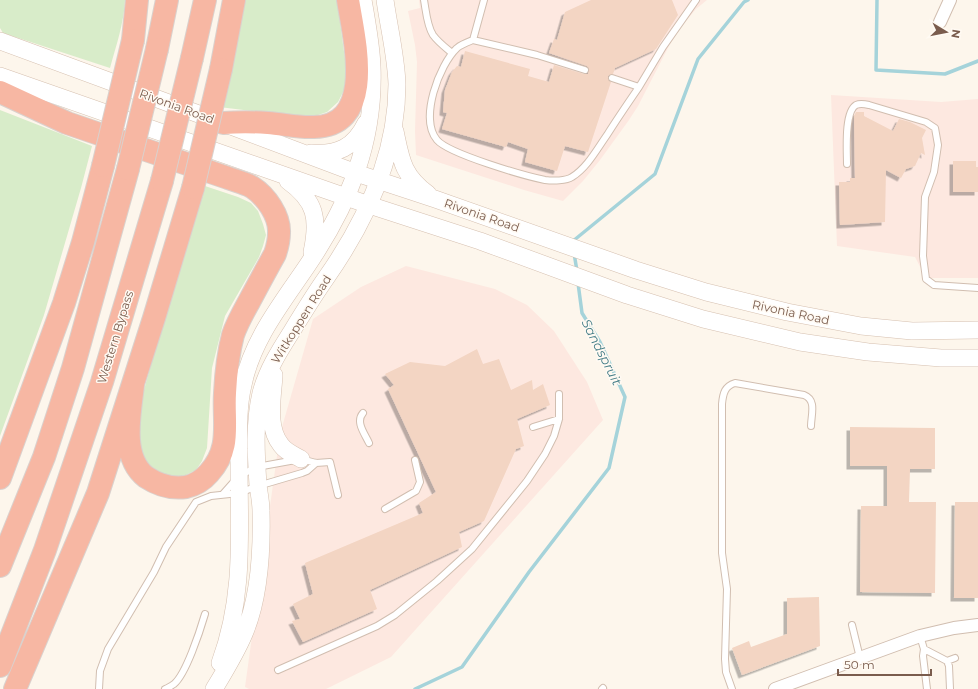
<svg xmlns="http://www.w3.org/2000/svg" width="978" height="689" font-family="Montserrat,sans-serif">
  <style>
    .commercial { fill: #fde8e0 }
    .green { fill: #d8ecc9 }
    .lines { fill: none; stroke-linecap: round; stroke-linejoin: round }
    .stream { stroke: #a5d3da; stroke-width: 3.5 }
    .building { fill: #f3d5c3; filter: url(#shadow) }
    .service-casing { stroke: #d1beb0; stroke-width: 8 }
    .minor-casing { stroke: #d1beb0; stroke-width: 14 }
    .secondary-casing { stroke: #d6c0b0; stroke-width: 18 }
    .motorway-casing { stroke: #dad1cd; stroke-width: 24 }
    .service { stroke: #fff; stroke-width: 6 }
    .minor { stroke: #fff; stroke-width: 12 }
    .secondary { stroke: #fff; stroke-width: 17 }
    .motorway { stroke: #f7b7a3; stroke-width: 22 }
    .motorway-bridge-casing { stroke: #dad1cd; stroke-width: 24; stroke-linecap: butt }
    .motorway-bridge { stroke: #f7b7a3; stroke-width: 22 }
    .labels { text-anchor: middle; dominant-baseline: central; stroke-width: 3; stroke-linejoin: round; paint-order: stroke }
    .street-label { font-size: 12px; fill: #7a5c4d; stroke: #fffaf3 }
    .water-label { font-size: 13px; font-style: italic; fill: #437c86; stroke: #fffaf3 }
  </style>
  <defs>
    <filter id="shadow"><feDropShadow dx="-3.5" dy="3.5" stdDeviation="0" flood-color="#0004"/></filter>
  </defs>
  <rect width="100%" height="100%" fill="#fdf6ec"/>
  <path class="commercial" d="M419 0H707L696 9 681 27 669 46 638 106 629 120 600 160 583 181 563 201 524 190 416 155 415 131 417 62 415 45 408 11 420 8Z
    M831 95 941 102 978 99V278H926L915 257 837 246Z
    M406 266 495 289 527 305 554 331 587 382 603 420 391 657 326 689H249L245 687 280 434 313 319 361 287Z"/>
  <path class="green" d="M0 0H125C124 23 116 46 110 68L3 33 0 28Z
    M241 0H337L347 74 344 90 338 102 327 112 315 116 301 117 219 107Z
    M0 110 92 146 81 188 44 315 0 436Z
    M202 185 238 197 251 203 258 211 263 224 266 235 263 246 259 257 225 316 212 368 207 448 202 461 196 470 182 477 149 474 134 425Z"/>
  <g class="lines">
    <path class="stream" d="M877 0 876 70 945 74 978 61
      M573 243V241L655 174 698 59 744 2 748 0
      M574 253 577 271
      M415 689 462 667 529 572 609 468 625 397 600 342 582 313 578 283"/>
  </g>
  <path class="building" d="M591 0H672L678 15 656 49 615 68 613 74H611L608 76V79L611 82 588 152 565 146 557 171 525 162 528 149 508 142 506 147 442 129 447 113 443 112 445 90 452 72 457 66 461 67 465 51 530 69 528 76 549 82 554 65 584 74H588L589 69 587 66 549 53 554 39 557 40 565 12Z
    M856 112H864V116L893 131 899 119 910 122 926 130 922 138 925 155 921 153 915 166 906 169 901 178 886 170 885 222 840 225 839 182H850V178H855L854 116Z
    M953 161H976V167H978V192H953Z
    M477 349 483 364 499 359 511 390 532 380 533 390 543 384 550 405 517 419 524 446 516 449 484 521 459 532 462 547 370 590 377 609 303 642 292 621 300 619 293 604 313 594 305 563 423 513 419 503 436 492 388 389 394 385 385 374 410 362 445 366Z
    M850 427 935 428V469H910L909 502H936L935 593 860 592 861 506H887V466H850Z
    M955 502H978V598H954Z
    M819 597 820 646 742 675 732 648 749 641 751 647 787 634V598Z"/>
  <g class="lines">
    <g class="service-casing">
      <path id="service" d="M424 0C426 11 427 26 433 35 438 42 446 48 452 53
        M484 0 473 40 537 55 585 70
        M473 40C468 42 462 44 457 48 439 65 419 119 437 140 449 154 525 176 545 180 553 181 566 181 572 177 587 168 597 149 607 135 617 119 628 103 639 87
        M612 78 639 87 663 47 696 0
        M847 164C847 151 844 112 856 105 860 103 865 104 869 105L926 122 935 128 938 145 934 172 925 197 923 256 926 279 934 285 978 288
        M363 413C355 422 365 434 369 443
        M533 427 559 419
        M223 494 239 476 257 467 301 459 316 463 330 462 338 495
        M385 509 416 491 420 482 415 460
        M852 625 860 658
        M920 636 924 649 923 656 927 689
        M924 649 947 661 955 658
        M947 661 949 666 950 689
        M278 670 377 626 395 615 437 581 472 549 527 481 545 454 554 436 559 419V394
        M99 689 100 671 108 649 154 572 166 547 196 502 211 496 239 493 258 486 302 473 307 471 316 463
        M165 689C168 688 171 686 174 684 186 674 200 631 205 614
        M602 689 603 688
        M732 689 726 672 725 659 727 589 722 553V404C723 393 725 386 735 383L804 395C817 400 811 415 811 426"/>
    </g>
    <g class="minor-casing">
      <path id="minor" d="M940 22 950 0
        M775 689 920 636 954 628 978 625"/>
    </g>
    <g class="secondary-casing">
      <path id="secondary" d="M0 41 223 123 356 173 435 199 636 270 706 292 787 312 861 326 912 331 978 330
        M0 76 369 205 480 241 627 295 703 319 800 342 868 352 941 358H978
        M395 131C401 159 402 175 428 194
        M311 153C337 155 354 148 366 123
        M288 181C316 201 319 219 312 252
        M274 375C273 396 266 427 281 445 286 452 294 455 301 459
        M220 663C245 595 239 533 239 462 239 437 237 410 243 385 252 340 282 303 307 266 349 204 375 142 372 66 371 44 367 22 363 0
        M214 689C225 671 236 653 244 634 259 599 262 549 261 511 261 502 259 493 258 485 256 454 254 423 261 393 267 370 280 350 292 331 303 313 314 295 326 278 366 221 397 155 397 84 396 56 389 28 385 0"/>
    </g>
    <g class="motorway-casing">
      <path id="motorway" d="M133 40 137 0
        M157 49 167 0
        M192 58 205 0
        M221 69 234 0
        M0 92 67 123 228 178C236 181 245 183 252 187 266 196 280 216 279 233 279 240 277 248 275 254 266 270 258 285 250 300 244 311 237 323 233 335 228 354 226 373 225 393 223 423 232 448 209 473 203 480 195 485 186 487 172 489 158 485 146 477 120 457 130 413 133 385
        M223 123C238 122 253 122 268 123 283 124 299 128 314 127 377 126 354 38 348 0
        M0 478 64 303 83 242 103 166
        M0 566 44 457 73 368 128 169
        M0 666 45 550 102 382 162 181
        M15 689 98 493 154 318 193 188"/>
    </g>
    <use href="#service" class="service"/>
    <use href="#minor" class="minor"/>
    <use href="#secondary" class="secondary"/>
    <use href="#motorway" class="motorway"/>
    <g class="motorway-bridge-casing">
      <path id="motorway-bridge" d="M103 166 133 40
        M128 169 157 49
        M162 181 192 58
        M193 188 221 69"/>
    </g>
    <use href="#motorway-bridge" class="motorway-bridge"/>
  </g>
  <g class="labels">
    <g class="street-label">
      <text transform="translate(177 106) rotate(20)">Rivonia Road</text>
      <text transform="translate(482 215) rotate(19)">Rivonia Road</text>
      <text transform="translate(791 312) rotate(12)">Rivonia Road</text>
      <text transform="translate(301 319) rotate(-58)">Witkoppen Road</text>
      <text transform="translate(115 337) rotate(-73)">Western Bypass</text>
    </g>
    <g class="water-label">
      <text transform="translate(602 352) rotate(63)">Sandspruit</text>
    </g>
  </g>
  <g transform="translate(946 32) rotate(100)" stroke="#fffaf3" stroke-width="3" paint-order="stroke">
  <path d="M0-3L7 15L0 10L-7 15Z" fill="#7a5c4d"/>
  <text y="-6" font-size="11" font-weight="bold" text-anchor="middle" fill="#7a5c4d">N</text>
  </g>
  <path d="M838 669v6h93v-6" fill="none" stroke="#7a5c4d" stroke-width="2"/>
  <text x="844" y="669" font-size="12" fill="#7a5c4d" stroke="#fffaf3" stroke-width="3" paint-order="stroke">50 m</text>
</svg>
